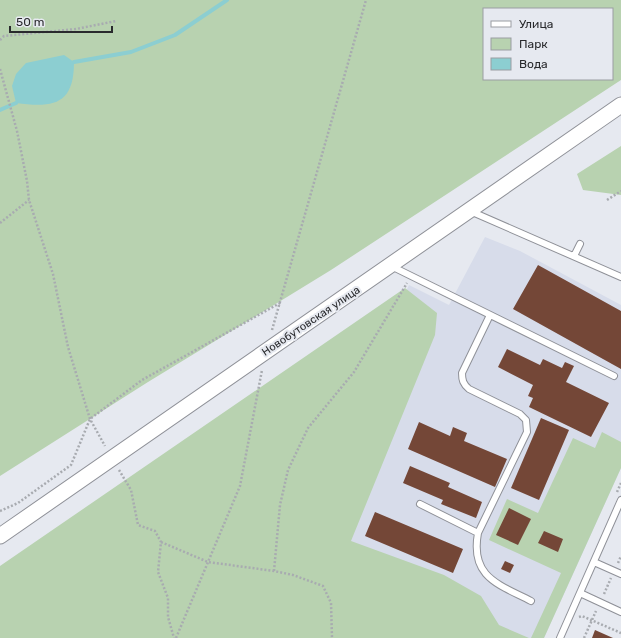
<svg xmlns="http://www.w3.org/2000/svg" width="621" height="638" font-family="Rubik,sans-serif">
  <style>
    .built { fill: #d7dcea }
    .green { fill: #b8d2b0; fill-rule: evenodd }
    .water { fill: #8cced1 }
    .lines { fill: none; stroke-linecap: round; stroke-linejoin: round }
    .stream { stroke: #8cced1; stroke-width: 4 }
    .building { fill: #744737 }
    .service-casing { stroke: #8f9198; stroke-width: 8 }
    .tertiary-casing { stroke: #8f9198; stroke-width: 17 }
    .path { stroke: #a8abb0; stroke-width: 2.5; stroke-dasharray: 2 2; stroke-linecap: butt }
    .service { stroke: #fff; stroke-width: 6 }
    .tertiary { stroke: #fff; stroke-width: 15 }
    .labels { text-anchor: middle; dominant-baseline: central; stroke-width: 4; stroke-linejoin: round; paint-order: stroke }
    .street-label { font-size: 11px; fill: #292a2d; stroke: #e6e9f0 }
  </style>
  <rect width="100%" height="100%" fill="#e6e9f0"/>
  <path class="built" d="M485 237 520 251 621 305V468L544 638H488L309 539 385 338 409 285 449 305Z"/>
  <path class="green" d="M0 0H621V80L331 270 148 382 0 476ZM484 9H612V79H484Z
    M621 146V195L583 190 577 174Z
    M405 288 437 313 435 335 351 541 444 575 481 596 499 625 529 638H0V566Z
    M602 432 621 442V468L544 638H531L561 573 489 540 507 499 538 513 573 438 595 448Z"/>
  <path class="water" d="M64 55 74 62C74 105 53 108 16 103L12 86 16 74 26 63Z"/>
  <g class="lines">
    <path class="stream" d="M74 62 131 52 175 35 227 0
      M0 110 16 103"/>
  </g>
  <path class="building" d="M538 265 621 311V369L513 309Z
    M507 349 540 365 543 359 562 368 565 362 574 366 566 382 609 403 591 437 529 407 533 398 528 396 533 385 498 367Z
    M541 418 569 430 539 500 511 488Z
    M419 422 450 436 453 427 467 433 464 441 507 459 495 487 408 449Z
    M410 466 450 483 448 487 482 502 476 518 441 504 443 500 403 483Z
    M509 508 531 519 518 545 496 535Z
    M375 512 463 549 453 573 365 536Z
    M544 531 563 539 558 552 538 543Z
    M505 561 514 565 510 573 501 569Z
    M595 630 613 638H592Z"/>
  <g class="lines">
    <g class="service-casing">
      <path id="service" d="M470 211 621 277
        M574 256 580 244
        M391 266 614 376
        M490 315 462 373C462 380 463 384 469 389L520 414 526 420 527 432 478 533C470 577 498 584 531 601
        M420 504 478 533
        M594 562 621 574
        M580 593 621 612
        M560 638 621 500"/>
    </g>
    <g class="tertiary-casing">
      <path id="tertiary" d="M0 536 621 105"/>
    </g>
    <path class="path" d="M0 40 4 36 76 29 116 21
      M0 69 17 131 27 181 29 200 53 274 68 347 90 419 105 446
      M607 200 621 191
      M0 223 29 200
      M272 330 366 0
      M119 470 131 490 138 525 155 531 161 542 158 572 168 598V617L174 638
      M617 492 621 483
      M0 511 18 503 71 465 90 419 142 380 280 303
      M161 542 208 562 274 571 293 575 323 586 331 603 332 638
      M618 563 621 556
      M274 571 280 505 288 470 308 428 354 372 407 283
      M604 594 611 578
      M579 617 582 616 621 633
      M176 638 240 486 262 370
      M584 638 596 611"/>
    <use href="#service" class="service"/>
    <use href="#tertiary" class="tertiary"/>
  </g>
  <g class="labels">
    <g class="street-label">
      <text transform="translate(311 321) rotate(-34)">Новобутовская улица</text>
    </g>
  </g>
  <rect x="483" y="8" width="130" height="72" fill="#e6e9f0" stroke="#9a9da2"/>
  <rect x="491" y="21" width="20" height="6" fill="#ffffff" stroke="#9a9da2"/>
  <text x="519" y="28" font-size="12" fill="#292a2d">Улица</text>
  <rect x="491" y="38" width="20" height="12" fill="#b8d2b0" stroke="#9a9da2"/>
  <text x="519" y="48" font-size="12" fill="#292a2d">Парк</text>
  <rect x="491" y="58" width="20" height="12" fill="#8cced1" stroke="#9a9da2"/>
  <text x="519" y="68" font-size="12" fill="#292a2d">Вода</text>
  <path d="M10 26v6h102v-6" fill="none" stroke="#292a2d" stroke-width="2"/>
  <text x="16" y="26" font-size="12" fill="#292a2d" stroke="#e6e9f0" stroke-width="3" paint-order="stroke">50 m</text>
</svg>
